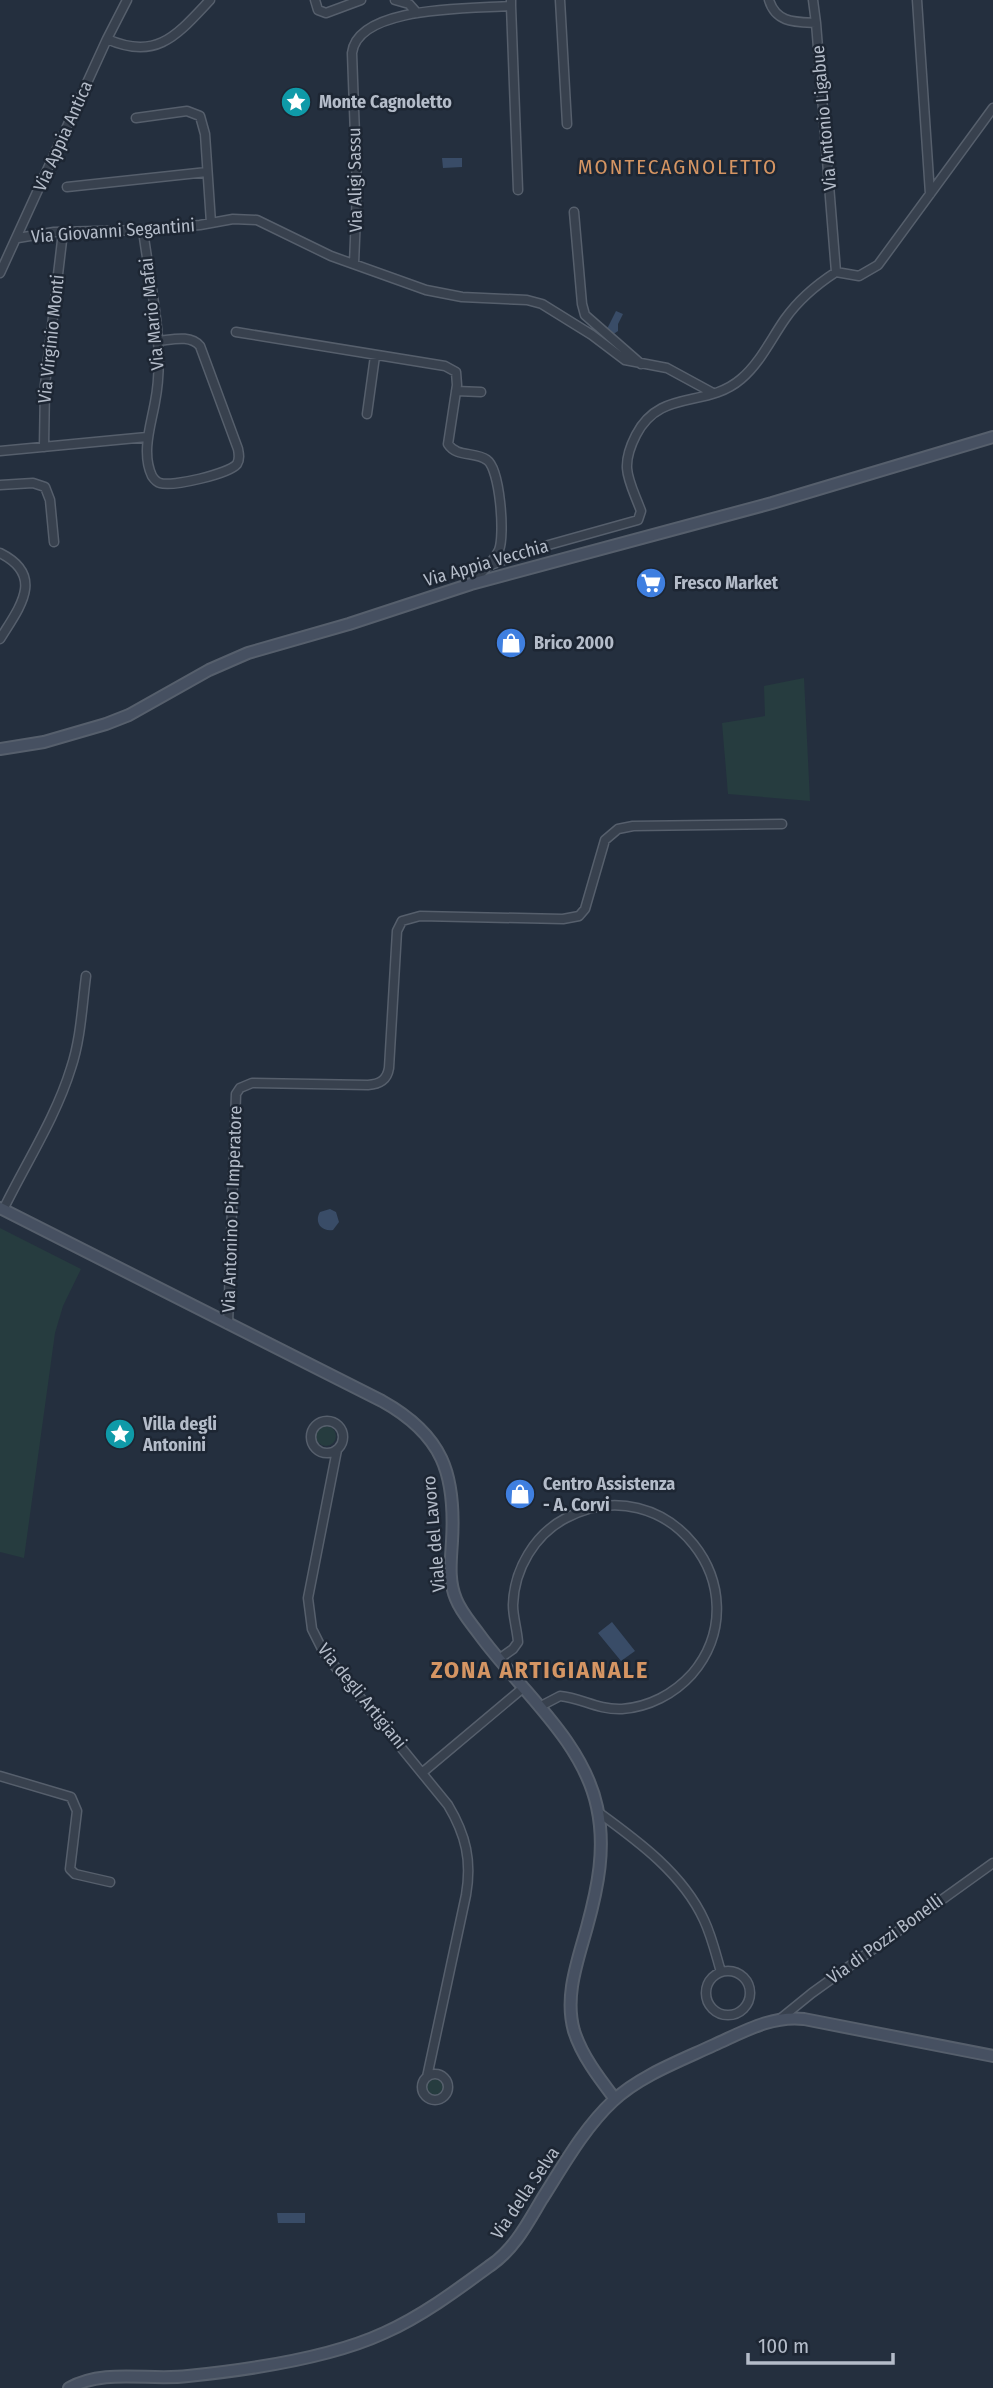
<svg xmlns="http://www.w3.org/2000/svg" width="993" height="2388" font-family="'Fira Sans Condensed',sans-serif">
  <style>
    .green { fill: #263c3f }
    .water { fill: #394c67 }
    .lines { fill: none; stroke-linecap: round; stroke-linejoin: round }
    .street-casing { stroke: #565f6c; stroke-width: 11 }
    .secondary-casing { stroke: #565f6c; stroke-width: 14 }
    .street { stroke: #38414e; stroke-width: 8 }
    .secondary { stroke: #465061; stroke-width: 10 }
    .labels { text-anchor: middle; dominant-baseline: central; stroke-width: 5; stroke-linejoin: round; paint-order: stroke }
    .poi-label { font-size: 18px; font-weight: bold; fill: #b4bcc9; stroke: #1d2633; text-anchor: start }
    .street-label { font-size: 18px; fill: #b4bcc9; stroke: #1d2633 }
    .quarter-label { font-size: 21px; letter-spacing: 2px; fill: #d59563; stroke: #1d2633 }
    .district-label { font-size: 24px; font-weight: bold; letter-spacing: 2px; fill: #d59563; stroke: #1d2633 }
  </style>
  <rect width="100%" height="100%" fill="#242f3e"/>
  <path class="green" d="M804 678 810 801 728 794 722 723 765 716 764 686Z
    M0 1228 81 1269 63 1306 55 1333 24 1558 0 1552Z
    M316 1436a10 10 0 1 1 20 0a10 10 0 1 1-20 0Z
    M426 2087a9 9 0 1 1 18 0a9 9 0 1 1-18 0Z"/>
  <path class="water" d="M442 158H462V167L443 168Z
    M616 311 623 314 618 324V331L612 335 607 329Z
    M330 1209 336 1212 339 1222 333 1230C321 1232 314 1222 320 1212Z
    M612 1622 635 1651 621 1661 598 1633Z
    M277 2213H305V2223H278Z"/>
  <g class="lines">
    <g class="street-casing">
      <path id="street" d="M315 0 318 10 326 13 361 0
        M395 0 409 4 417 13
        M560 0 567 124
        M769 0C776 23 795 22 816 23L836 272
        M813 0 816 23
        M917 0 930 194
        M511 6 518 190
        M107 39C157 61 177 35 210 0
        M136 118 187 111 200 116 205 134 211 223
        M67 187 207 172
        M574 212 582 304 585 315 641 364
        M143 230C150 285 166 347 155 402 151 425 141 453 152 476 154 479 156 482 160 483 172 487 229 474 237 464 240 459 239 454 238 449L200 346C190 334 171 340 157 341
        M18 238 54 232 143 230 200 225 233 219 257 220 331 256 426 290 462 297 527 300 542 304 592 335 625 360 667 368 713 393
        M354 264 357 191 352 53C358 5 473 9 511 6V0
        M0 273 107 39 127 0
        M236 332 445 366 456 372 457 385 448 444C457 458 475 451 487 460 500 469 505 535 499 550 493 563 480 574 471 584
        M456 391 481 392
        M367 414 375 356
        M44 447 45 385 63 232
        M0 451 147 437
        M0 485 33 483 45 487 50 500 54 542
        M0 553C46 576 19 608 0 639
        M486 567 527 551 638 520 641 511C629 479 619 468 636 435 660 388 706 409 741 379 760 363 771 339 785 319 799 299 816 285 836 272L859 276 878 265 993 108
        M3 1210C26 1163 56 1117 71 1068 81 1038 82 1006 86 976
        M228 1324 236 1094 240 1088 252 1083 368 1085C380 1084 387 1080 389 1068L397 931 402 921 420 916 563 919 579 916 585 909 605 840 618 829 633 826 782 824
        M311 1437a16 16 0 1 1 32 0a16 16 0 1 1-32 0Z
        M337 1450 308 1598 312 1629 324 1653 448 1805C466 1835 472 1861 466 1895L427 2077
        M499 1659 513 1649 518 1642C517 1629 513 1617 513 1605 514 1569 535 1534 566 1518 666 1465 764 1589 692 1674 674 1694 649 1707 622 1709 597 1710 582 1698 560 1696L539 1707
        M423 1772 523 1688
        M0 1776 71 1797 77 1811 70 1869 75 1874 110 1882
        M598 1812C638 1841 683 1874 704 1920 712 1937 716 1955 721 1972
        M706 1993a22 22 0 1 1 44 0a22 22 0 1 1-44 0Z
        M780 2019 812 1993 993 1863
        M422 2087a13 13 0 1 1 26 0a13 13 0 1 1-26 0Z"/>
    </g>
    <g class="secondary-casing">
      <path id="secondary" d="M0 749 44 742 106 724 129 715 209 670 248 653 349 624 471 584 772 503 993 437
        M0 1208 382 1401C443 1435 456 1474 452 1541 451 1560 448 1580 456 1599 461 1612 471 1623 479 1634 518 1688 583 1740 597 1807 606 1848 598 1887 587 1927 578 1960 564 1996 574 2031 582 2056 599 2078 615 2099
        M69 2388C105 2368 149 2381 188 2376 247 2370 330 2358 384 2333 422 2316 457 2290 491 2265 515 2248 527 2224 542 2199 563 2166 584 2128 613 2101 639 2076 682 2060 714 2045 743 2032 772 2015 804 2019L993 2056"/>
    </g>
    <use href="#street" class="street"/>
    <use href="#secondary" class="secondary"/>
  </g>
  <defs>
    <g id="sight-disc" transform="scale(1.575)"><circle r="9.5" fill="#0f9aa8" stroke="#1d2633"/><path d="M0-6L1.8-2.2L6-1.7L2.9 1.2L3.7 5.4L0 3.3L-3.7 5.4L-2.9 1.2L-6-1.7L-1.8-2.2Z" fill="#fff"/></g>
    <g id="supermarket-disc" transform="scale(1.575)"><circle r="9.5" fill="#3f7fe0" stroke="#1d2633"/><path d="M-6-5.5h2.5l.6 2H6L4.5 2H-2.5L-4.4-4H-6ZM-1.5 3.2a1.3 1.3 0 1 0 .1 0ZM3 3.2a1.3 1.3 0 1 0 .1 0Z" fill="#fff"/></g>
    <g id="shop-disc" transform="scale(1.575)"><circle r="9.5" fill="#3f7fe0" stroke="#1d2633"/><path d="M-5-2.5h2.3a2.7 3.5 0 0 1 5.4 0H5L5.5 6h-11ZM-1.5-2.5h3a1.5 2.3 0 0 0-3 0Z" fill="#fff"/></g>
  </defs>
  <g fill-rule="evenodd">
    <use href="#sight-disc" x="296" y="102"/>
    <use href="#supermarket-disc" x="651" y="583"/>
    <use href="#shop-disc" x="511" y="643"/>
    <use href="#sight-disc" x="120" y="1434"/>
    <use href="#shop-disc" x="520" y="1494"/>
  </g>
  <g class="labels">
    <g class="poi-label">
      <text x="319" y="102">Monte Cagnoletto</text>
      <text x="674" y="583">Fresco Market</text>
      <text x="534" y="643">Brico 2000</text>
      <text x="143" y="1424">Villa degli<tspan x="143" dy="21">Antonini</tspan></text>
      <text x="543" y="1484">Centro Assistenza<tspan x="543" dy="21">- A. Corvi</tspan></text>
    </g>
    <g class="street-label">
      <text transform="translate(824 118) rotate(-95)">Via Antonio Ligabue</text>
      <text transform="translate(63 136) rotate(-66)">Via Appia Antica</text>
      <text transform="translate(355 180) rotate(-91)">Via Aligi Sassu</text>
      <text transform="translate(113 231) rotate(-4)">Via Giovanni Segantini</text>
      <text transform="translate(152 314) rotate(-96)">Via Mario Mafai</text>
      <text transform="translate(51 339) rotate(-84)">Via Virginio Monti</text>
      <text transform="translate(486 563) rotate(-16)">Via Appia Vecchia</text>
      <text transform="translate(232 1209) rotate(-88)">Via Antonino Pio Imperatore</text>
      <text transform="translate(434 1534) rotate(-95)">Viale del Lavoro</text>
      <text transform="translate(362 1696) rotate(51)">Via degli Artigiani</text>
      <text transform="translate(885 1939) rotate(-36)">Via di Pozzi Bonelli</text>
      <text transform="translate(525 2193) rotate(-56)">Via della Selva</text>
    </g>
    <g class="quarter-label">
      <text x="678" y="167">MONTECAGNOLETTO</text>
    </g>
    <g class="district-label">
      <text x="540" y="1670">ZONA ARTIGIANALE</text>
    </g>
  </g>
  <path d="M748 2353v10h145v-10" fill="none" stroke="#b4bcc9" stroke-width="3.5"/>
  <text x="758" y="2353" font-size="21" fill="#b4bcc9" stroke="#1d2633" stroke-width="5" paint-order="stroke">100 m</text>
</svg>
